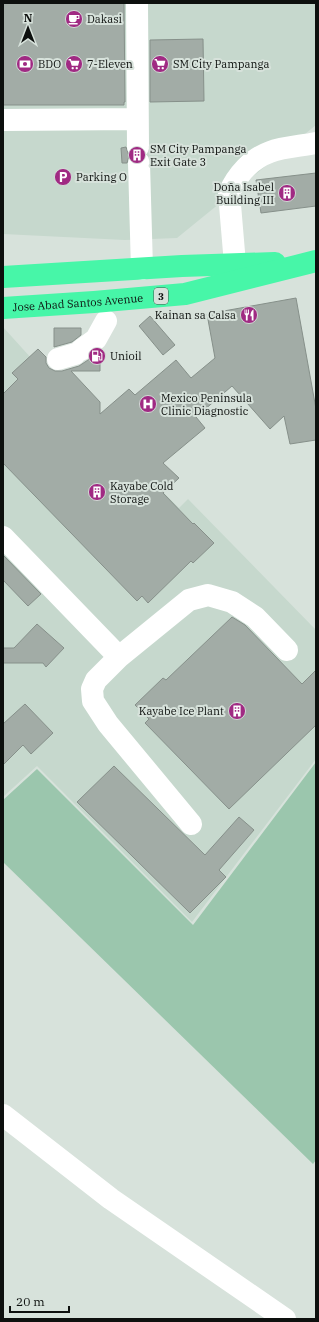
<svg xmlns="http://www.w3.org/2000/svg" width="319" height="1322" font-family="'IBM Plex Serif',serif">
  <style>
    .built { fill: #c6d8cd }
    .green { fill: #9bc6ad }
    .building { fill: #a2aca6; stroke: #86908a }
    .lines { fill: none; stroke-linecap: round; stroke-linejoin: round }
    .minor { stroke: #fff; stroke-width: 22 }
    .highway { stroke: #47f6a8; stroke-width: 22 }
    .labels { text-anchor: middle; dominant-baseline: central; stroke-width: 4; stroke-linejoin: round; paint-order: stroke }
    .shield { fill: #d7e2db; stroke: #4a4f4c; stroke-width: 1 }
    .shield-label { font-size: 10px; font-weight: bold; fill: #0d100e }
    .poi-label { font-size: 11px; fill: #0d100e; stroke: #d7e2db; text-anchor: start }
    .street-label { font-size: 11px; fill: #0d100e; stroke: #d7e2db }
  </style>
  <rect width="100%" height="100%" fill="#d7e2db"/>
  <path class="built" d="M3 3H316V125L177 238 125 240 3 234Z
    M3 327 41 369 179 508 188 499 316 630V759L192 922 37 766 3 797Z"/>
  <path class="green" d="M316 762V1160L313 1164 3 862V800L37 769 193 925Z"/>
  <path class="building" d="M3 3H124L125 102H124V105H3Z
    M203 39 204 101 150 102V40Z
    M126 147 129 156 127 163H122L121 148Z
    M316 173V206L261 213 256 180Z
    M296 298 316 409V440L290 444 284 416 270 429 232 386 196 417 205 428 163 463 179 478 163 493 193 524 194 523 214 543 193 563 191 561 148 603 142 596 137 601 3 463V394L18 379 12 373 38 349 46 357V363L49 368 55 371H62L79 366 100 352V371H71L100 402V414L129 389 135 395 176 360 191 378 215 358 207 314Z
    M150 316 175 345 163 355 139 326Z
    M54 328H81V335L72 342 54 347Z
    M3 555 41 594 28 606 3 580Z
    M232 617 245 625 302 684 316 670V725L229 809 145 723 149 719 135 705 163 678 166 680Z
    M37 624 64 648 46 667 43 663H3V648H14Z
    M25 704 53 733 31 754 23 745 3 765V724Z
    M114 766 205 855 239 817 254 830 219 870 226 877 190 913 77 802Z"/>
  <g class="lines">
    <path class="minor" d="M137 3 138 147
      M3 120 137 119
      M139 163 142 269
      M235 264 229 193C237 175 251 159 270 152 283 147 302 146 316 143
      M81 350 96 339 106 321
      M58 359 75 354
      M3 537 119 657
      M191 824 108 724 93 701 92 689 96 680 119 657 189 600 208 595 232 602 255 617 287 650
      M3 1115 111 1199 285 1319"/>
    <g class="highway">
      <path d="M3 277 182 266 275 263"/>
      <path id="s1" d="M3 308 94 302 185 294 316 261"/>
    </g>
  </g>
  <defs>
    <g id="cafe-disc" transform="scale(0.9)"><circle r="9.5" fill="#a02a83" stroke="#d7e2db"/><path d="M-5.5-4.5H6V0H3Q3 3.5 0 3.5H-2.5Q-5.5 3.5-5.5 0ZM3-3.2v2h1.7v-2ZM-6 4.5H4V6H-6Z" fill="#fff"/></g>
    <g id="bank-disc" transform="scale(0.9)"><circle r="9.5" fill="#a02a83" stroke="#d7e2db"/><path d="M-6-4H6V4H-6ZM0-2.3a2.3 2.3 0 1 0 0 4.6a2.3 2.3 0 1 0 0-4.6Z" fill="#fff"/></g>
    <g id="supermarket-disc" transform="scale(0.9)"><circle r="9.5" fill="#a02a83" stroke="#d7e2db"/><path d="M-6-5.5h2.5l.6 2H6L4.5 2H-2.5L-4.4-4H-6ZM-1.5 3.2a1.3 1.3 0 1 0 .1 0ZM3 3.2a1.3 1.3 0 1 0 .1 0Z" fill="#fff"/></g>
    <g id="building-disc" transform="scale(0.9)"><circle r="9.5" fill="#a02a83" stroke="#d7e2db"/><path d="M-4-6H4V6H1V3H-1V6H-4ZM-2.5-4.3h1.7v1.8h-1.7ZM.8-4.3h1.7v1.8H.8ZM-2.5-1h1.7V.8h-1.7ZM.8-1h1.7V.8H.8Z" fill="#fff"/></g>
    <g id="parking-disc" transform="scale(0.9)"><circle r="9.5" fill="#a02a83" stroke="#d7e2db"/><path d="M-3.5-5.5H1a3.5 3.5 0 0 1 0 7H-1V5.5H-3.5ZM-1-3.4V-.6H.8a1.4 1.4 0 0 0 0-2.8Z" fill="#fff"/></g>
    <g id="restaurant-disc" transform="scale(0.9)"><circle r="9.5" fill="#a02a83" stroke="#d7e2db"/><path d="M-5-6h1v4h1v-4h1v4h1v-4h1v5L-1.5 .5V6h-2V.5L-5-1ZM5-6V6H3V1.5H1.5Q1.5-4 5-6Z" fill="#fff"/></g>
    <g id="fuel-disc" transform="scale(0.9)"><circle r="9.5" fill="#a02a83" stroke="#d7e2db"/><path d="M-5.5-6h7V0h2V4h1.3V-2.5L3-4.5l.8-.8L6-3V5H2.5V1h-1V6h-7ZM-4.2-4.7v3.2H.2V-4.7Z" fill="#fff"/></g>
    <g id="hospital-disc" transform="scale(0.9)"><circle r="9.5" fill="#a02a83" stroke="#d7e2db"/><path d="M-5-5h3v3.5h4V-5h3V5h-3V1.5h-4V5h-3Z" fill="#fff"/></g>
  </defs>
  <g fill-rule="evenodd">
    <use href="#cafe-disc" x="74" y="19"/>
    <use href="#bank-disc" x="25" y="64"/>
    <use href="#supermarket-disc" x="74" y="64"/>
    <use href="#supermarket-disc" x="160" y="64"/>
    <use href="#building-disc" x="137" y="155"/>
    <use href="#parking-disc" x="63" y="177"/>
    <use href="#building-disc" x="287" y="193"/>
    <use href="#restaurant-disc" x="249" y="315"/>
    <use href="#fuel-disc" x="97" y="356"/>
    <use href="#hospital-disc" x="148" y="404"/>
    <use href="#building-disc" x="97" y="492"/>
    <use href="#building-disc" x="237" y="711"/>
  </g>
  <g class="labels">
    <rect class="shield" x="154" y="288" width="14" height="16" rx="3"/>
    <g class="shield-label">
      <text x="161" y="296">3</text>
    </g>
    <g class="poi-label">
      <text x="87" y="19">Dakasi</text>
      <text x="38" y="64">BDO</text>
      <text x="87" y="64">7-Eleven</text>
      <text x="173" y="64">SM City Pampanga</text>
      <text x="150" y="149">SM City Pampanga<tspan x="150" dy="13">Exit Gate 3</tspan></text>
      <text x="76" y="177">Parking O</text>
      <text x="274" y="187" text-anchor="end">Doña Isabel<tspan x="274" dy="13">Building III</tspan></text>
      <text x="236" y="315" text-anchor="end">Kainan sa Calsa</text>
      <text x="110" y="356">Unioil</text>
      <text x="161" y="398">Mexico Peninsula<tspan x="161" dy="13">Clinic Diagnostic</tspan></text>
      <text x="110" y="486">Kayabe Cold<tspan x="110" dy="13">Storage</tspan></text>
      <text x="224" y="711" text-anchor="end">Kayabe Ice Plant</text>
    </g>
    <g class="street-label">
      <text stroke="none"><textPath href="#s1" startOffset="75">Jose Abad Santos Avenue</textPath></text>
    </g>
  </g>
  <rect width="319" height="1322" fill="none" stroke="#0d100e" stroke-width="8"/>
  <g transform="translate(28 28)" stroke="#d7e2db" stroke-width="3" paint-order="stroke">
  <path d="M0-3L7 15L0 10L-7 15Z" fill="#0d100e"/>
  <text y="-6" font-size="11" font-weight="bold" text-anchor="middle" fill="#0d100e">N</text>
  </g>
  <path d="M10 1306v6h59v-6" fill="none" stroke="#0d100e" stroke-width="2"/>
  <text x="16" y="1306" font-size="12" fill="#0d100e" stroke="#d7e2db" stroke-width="3" paint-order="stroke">20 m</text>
</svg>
